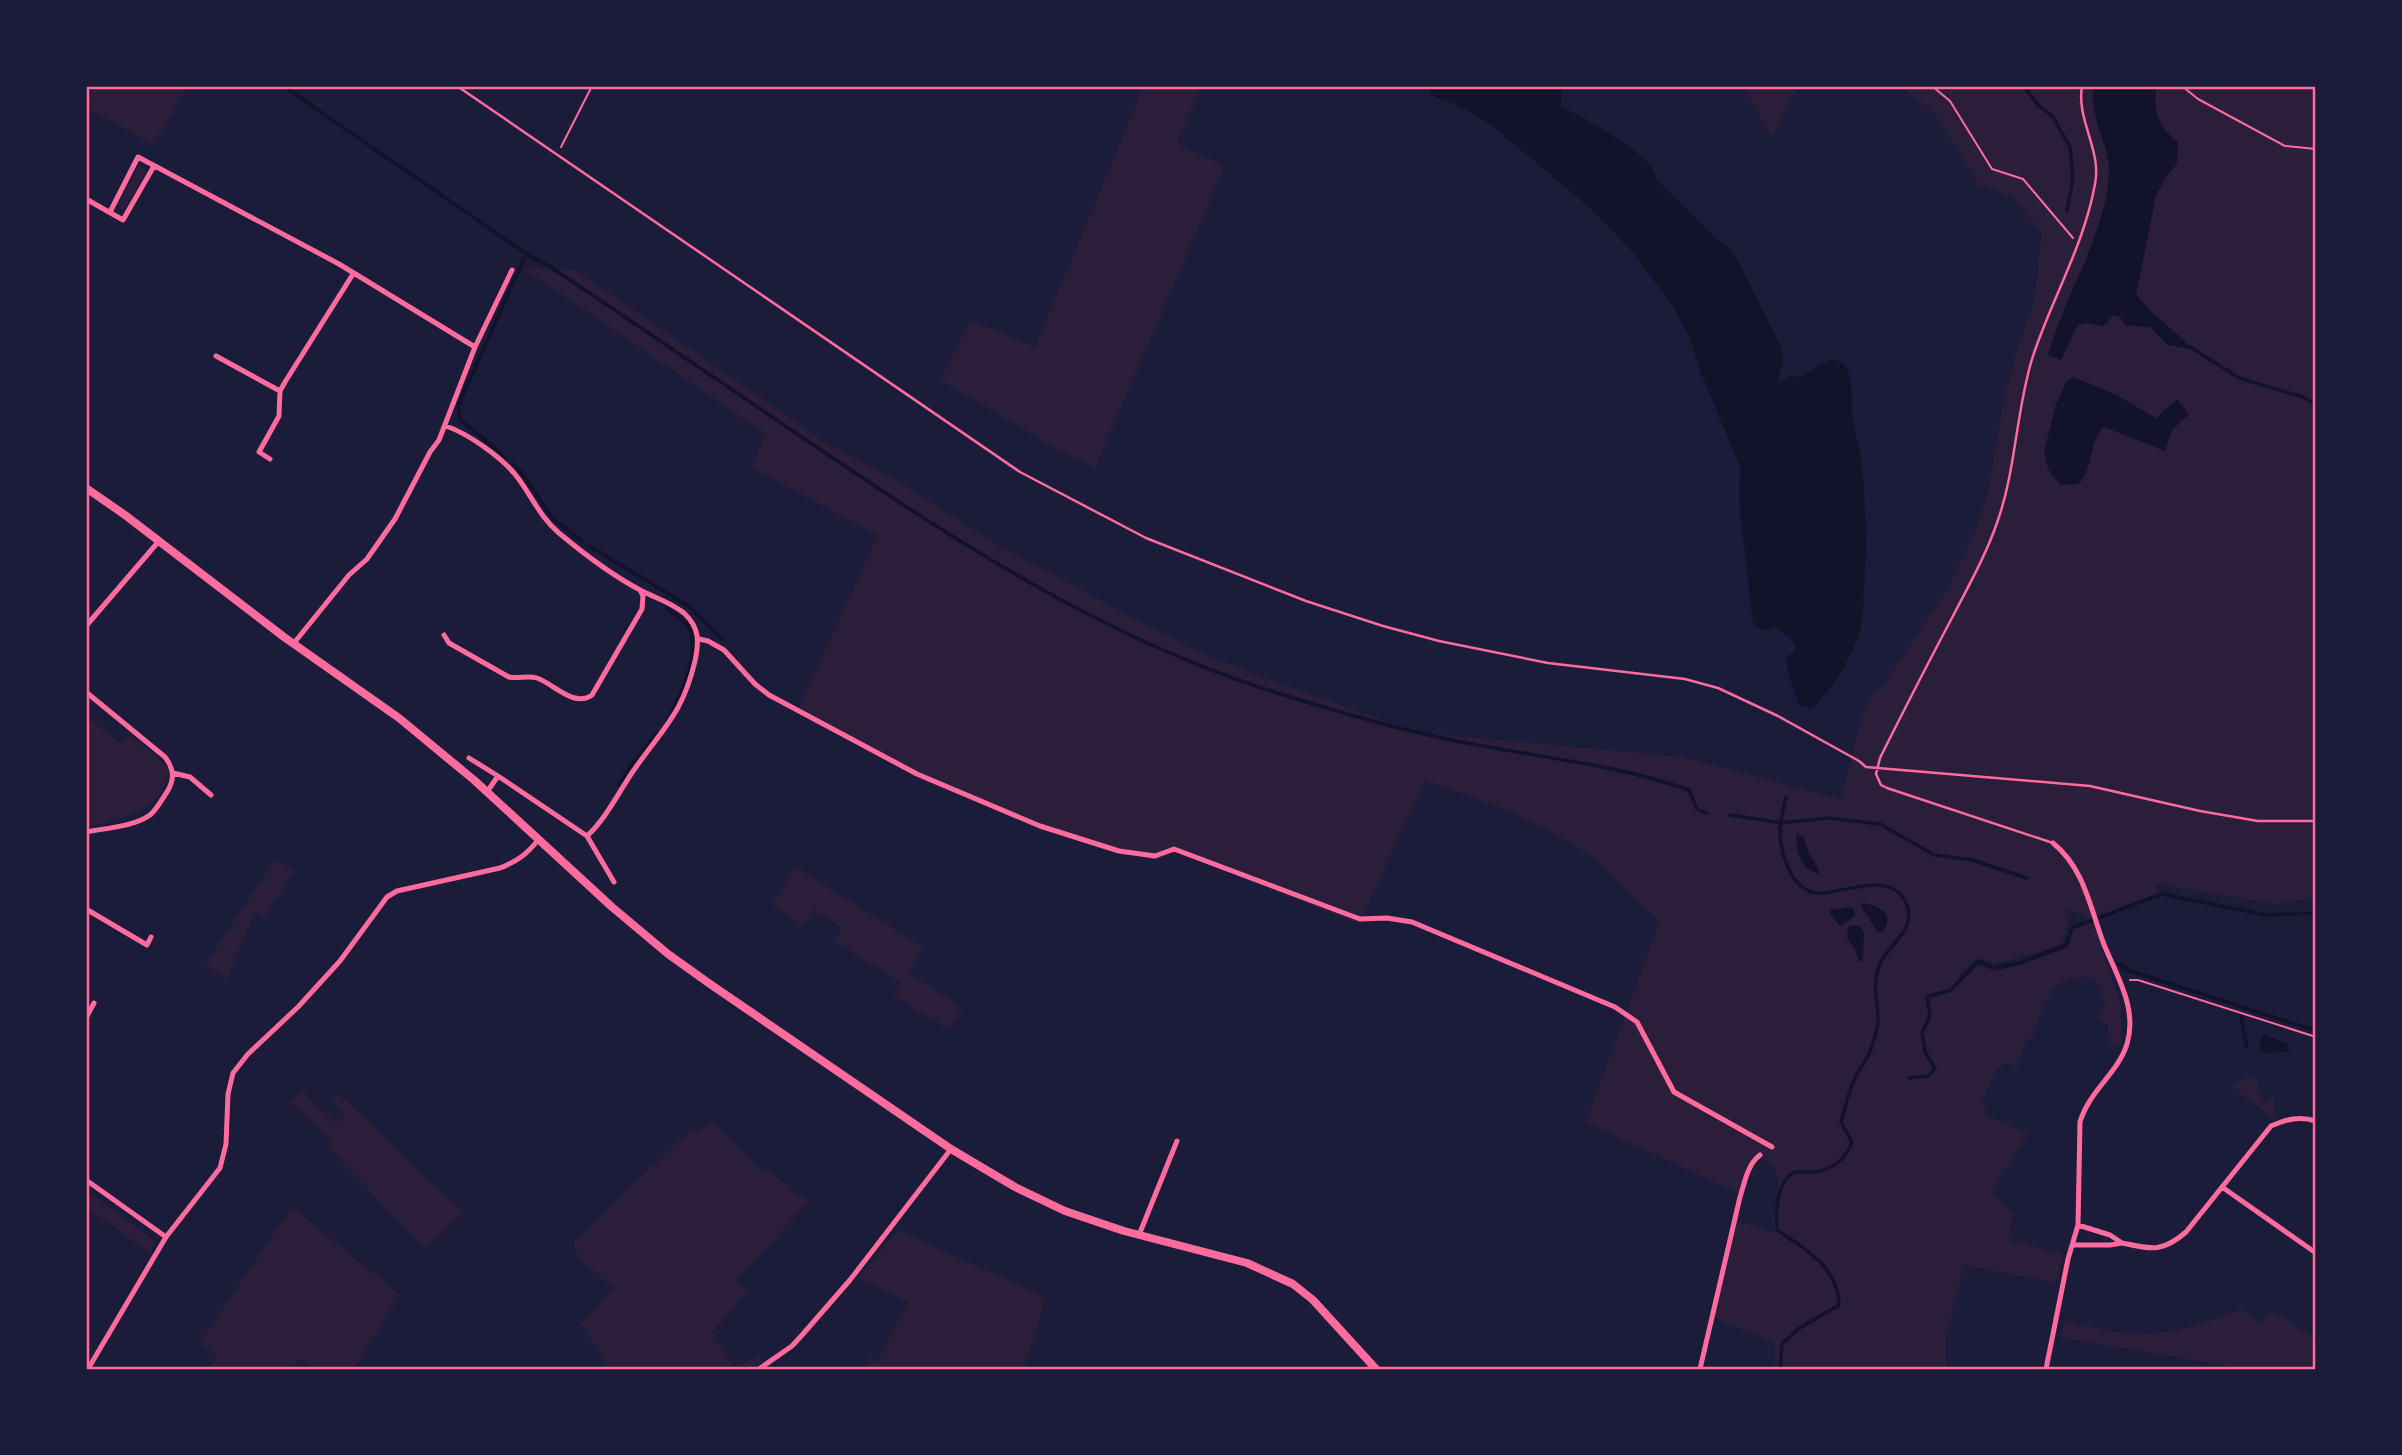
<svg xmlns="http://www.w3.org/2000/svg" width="2402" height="1455" font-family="Jost,sans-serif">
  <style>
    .green { fill: #2a1e3b; fill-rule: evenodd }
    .water { fill: #12122b }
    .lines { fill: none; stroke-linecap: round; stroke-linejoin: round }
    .stream { stroke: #12122b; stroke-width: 3.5 }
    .path { stroke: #ff6b9d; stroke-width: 2 }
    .service { stroke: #ff6b9d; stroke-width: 2.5 }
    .minor { stroke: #ff6b9d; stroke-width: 5 }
    .secondary { stroke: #ff6b9d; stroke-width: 8 }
    .neatline { fill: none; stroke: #ff6b9d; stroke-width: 2.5 }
  </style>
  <rect width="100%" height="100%" fill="#1b1b3a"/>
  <path class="green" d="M94 86H189L153 144 86 108V102Z
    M1144 86H1202L1177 143 1225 166 1095 468 1055 448 941 380 970 320 1035 347Z
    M1743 86H1797L1772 138Z
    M1901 86H2316V898L2275 904 2153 883 2161 894 2093 920 2121 1005V1044L2110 1046C2105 1031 2115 1025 2097 1017L2105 1003C2103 996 2101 987 2096 982 2085 972 2064 979 2054 988 2045 998 2036 1027 2031 1040L2026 1039 2017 1067 2005 1063 1996 1070 1982 1103 1986 1106 1982 1113 2028 1134 1991 1192 2014 1214 2008 1240 2063 1254 2056 1283 1964 1265 1945 1341 1947 1369H1775V1343L1713 1317 1735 1220 1775 1233C1769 1215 1785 1184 1776 1172 1772 1166 1765 1160 1760 1155L1753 1161 1741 1195 1586 1122 1660 921 1588 853 1515 813 1425 780 1359 924 1176 852 1156 860 1119 851 936 787 871 753 799 707 878 535 751 468 766 434 522 267 575 270 823 441 904 485 1001 547 1192 649 1249 672 1415 732 1682 757 1840 799 1868 697 1885 683 1945 593 1975 532 1987 499 2004 399 2016 354 2034 301 2042 233 2012 196 1980 186 1935 114ZM2065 907 2092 920 2072 928 2071 942 2063 950 2007 969 1995 971 1979 965 1961 982 1957 978C1966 968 1973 954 1988 961 1997 965 1989 964 2000 963L2057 946 2064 941 2068 917Z
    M138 167H144L146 172 126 208 120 210 118 204Z
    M86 716 121 744 129 736C140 745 160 756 167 768 170 776 167 783 163 789 146 816 115 820 86 827Z
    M276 859 295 872 264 918 255 912 227 979 205 964Z
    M796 867 924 948 909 973 963 1008 948 1029 894 996 900 982 834 941 842 929 814 909 803 926 772 904Z
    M2245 1078 2256 1079 2264 1102 2274 1096 2276 1116 2271 1120 2266 1113 2231 1085Z
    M303 1092 336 1124 345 1116 332 1101 339 1094 462 1212 425 1249 329 1148 331 1141 291 1102Z
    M710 1121 762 1173 767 1169 790 1187 789 1189 809 1201 735 1282 748 1292 712 1332 733 1369 759 1355 763 1362 752 1369H609L581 1323 614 1288 579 1259 573 1242 693 1128 698 1132Z
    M86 1190 152 1238 154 1244 150 1253 86 1207Z
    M292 1207 400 1295 354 1369H312L300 1358 291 1369H209L218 1358 200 1342Z
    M897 1230 1046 1297 1024 1369H863L869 1357 878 1361 908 1302 859 1278Z
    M2242 1309 2260 1324 2272 1310 2316 1340V1369H2243L2060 1337 2065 1321C2086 1325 2109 1332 2130 1334 2169 1336 2206 1323 2242 1309Z"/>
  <path class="water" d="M1430 86H1562L1561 106C1582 118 1657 155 1656 179L1720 242 1733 251 1781 347C1786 369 1779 367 1778 383L1790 376C1809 383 1825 350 1842 363 1854 373 1851 400 1852 414 1854 432 1860 449 1862 467 1866 507 1867 548 1864 589 1863 604 1864 622 1858 636 1849 662 1832 689 1812 708L1799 705 1788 673 1786 657 1793 653 1796 646 1792 640 1775 627 1762 630 1753 624 1739 501 1740 467 1701 373 1690 339 1673 306 1630 249 1588 206 1490 124 1459 106 1430 95Z
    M2094 86H2156C2154 111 2157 126 2178 142L2177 164 2165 178 2156 196 2136 295 2153 313 2195 350 2168 345 2150 327 2125 325 2120 317 2114 315 2103 326 2084 323 2078 325 2061 360 2048 355C2053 340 2058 324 2064 309 2082 267 2108 217 2109 170 2109 143 2087 113 2094 86Z
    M2074 377 2118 396 2156 418 2177 399 2189 414 2173 429 2165 451 2104 427C2088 442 2094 468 2079 484L2060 485 2048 469 2044 452 2056 404 2066 382Z
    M1797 833 1804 839 1809 854 1819 870 1818 874C1800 867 1795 852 1797 833Z
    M1862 903C1879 905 1897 915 1882 933L1877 931 1861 906Z
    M1852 907 1855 913 1854 917 1840 926 1830 914V910Z
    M1853 925 1861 927 1864 932 1863 961H1859L1855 950 1847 938 1848 927Z
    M2265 1035 2287 1043 2289 1052 2263 1053 2259 1048 2262 1036Z"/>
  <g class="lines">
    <path class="stream" d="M283 86 527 254 552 268C640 327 728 387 815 446 956 541 1099 635 1262 688 1324 708 1388 727 1452 740 1531 757 1613 763 1689 790L1697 809 1706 813
      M2024 86 2038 105 2053 117 2070 147 2073 178 2067 210
      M2192 348 2239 378 2303 397 2316 405
      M505 457 460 419 458 406 526 254
      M513 464 521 472 554 520 582 541
      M589 546 687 605 723 639
      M667 608C671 613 682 618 687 625 704 650 679 699 667 721
      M620 784 632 764 658 732
      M1730 815 1781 823 1828 818 1880 824 1934 855 1972 860 2027 878
      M2119 964 2128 970 2316 1031
      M2242 1016V1024L2247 1047
      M1909 1078 1929 1076 1935 1068 1925 1052 1922 1033 1930 1015 1927 997 1951 990 1978 961 1993 968 2020 963 2066 945 2072 928 2161 894 2266 915 2316 913
      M1780 1369 1782 1344 1798 1329 1839 1305C1838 1266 1806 1250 1777 1230 1776 1212 1776 1183 1793 1173 1800 1170 1808 1173 1815 1172 1834 1169 1846 1158 1852 1142L1841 1122C1845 1107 1849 1090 1856 1076 1862 1065 1870 1056 1873 1043 1876 1035 1878 1025 1878 1017 1877 998 1872 983 1880 964 1887 946 1914 932 1908 909 1898 869 1849 891 1823 893 1794 896 1782 859 1780 835 1779 823 1783 811 1786 798"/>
    <path class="path" d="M1932 86 1950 101 1992 169 2023 179 2073 238
      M2182 86 2198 99 2285 146 2316 149
      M561 147 592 86
      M2130 980H2138L2316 1037"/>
    <path class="service" d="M457 86 1020 472 1146 538 1306 601 1383 626 1439 641 1548 663 1685 679 1718 688 1778 716 1859 761 1866 767 2090 786 2200 811 2258 821H2316
      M2053 843 1887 788 1881 785 1876 774 1880 758C1904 710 1928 663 1953 616 1969 585 1987 553 1998 520 2016 468 2016 412 2032 359 2051 300 2084 246 2095 184 2102 150 2076 120 2082 86"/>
    <path class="minor" d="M86 199 123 220 154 166
      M110 212 138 157 339 264 475 347
      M216 356 280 391
      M446 426C469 434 503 458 518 478 532 497 541 518 559 533 584 554 613 576 642 591 656 598 672 603 684 613 700 628 699 642 695 661 683 712 665 726 636 767 620 789 607 818 587 836
      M270 459 259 452 279 416 280 391 285 382 353 274
      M86 626 159 541
      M444 635 449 643 509 677C518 679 528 675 537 678 554 684 574 708 592 695L642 609 643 596 640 590
      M699 639 708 641 724 650 755 684 769 695 917 774 1040 826 1119 851 1155 856 1174 849 1360 919 1387 918 1412 922 1615 1007 1637 1022 1674 1092 1772 1147
      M294 643 349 575 367 559 395 519 430 452 439 440 475 347 512 270
      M86 692 165 757C174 769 175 779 167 792 162 799 157 809 150 815 133 827 106 828 86 832
      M469 758 498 776
      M173 773 190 777 211 795
      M487 792 498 776 587 836 614 882
      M86 909 147 945 151 937
      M86 1018 94 1003
      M86 1180 166 1237
      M2222 1187 2316 1253
      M1139 1235 1177 1141
      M2122 1243C2151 1249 2162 1253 2186 1232L2271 1126C2287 1119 2299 1116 2316 1121
      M2074 1245H2110L2122 1243 2110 1235 2078 1225
      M88 1369 166 1237 220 1168 226 1144 228 1094 233 1073 248 1054 298 1007 340 961 387 897 397 891 500 868C518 861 527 854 539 839
      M759 1369 792 1346 803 1334 850 1280 951 1149
      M1700 1369 1740 1197C1745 1182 1747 1165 1760 1155
      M2046 1369 2068 1259 2078 1225 2080 1122C2089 1091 2118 1073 2127 1044 2138 1008 2116 975 2103 942 2090 907 2084 868 2053 843"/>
    <path class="secondary" d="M86 488 125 515 284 637 399 718 474 780 612 907 668 954 710 984 951 1149 1015 1187 1065 1211 1124 1231 1247 1263 1293 1284 1313 1300 1376 1369"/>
  </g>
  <rect width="2402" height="1455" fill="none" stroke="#1b1b3a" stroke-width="175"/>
  <rect x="88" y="88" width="2226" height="1280" class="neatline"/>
</svg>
